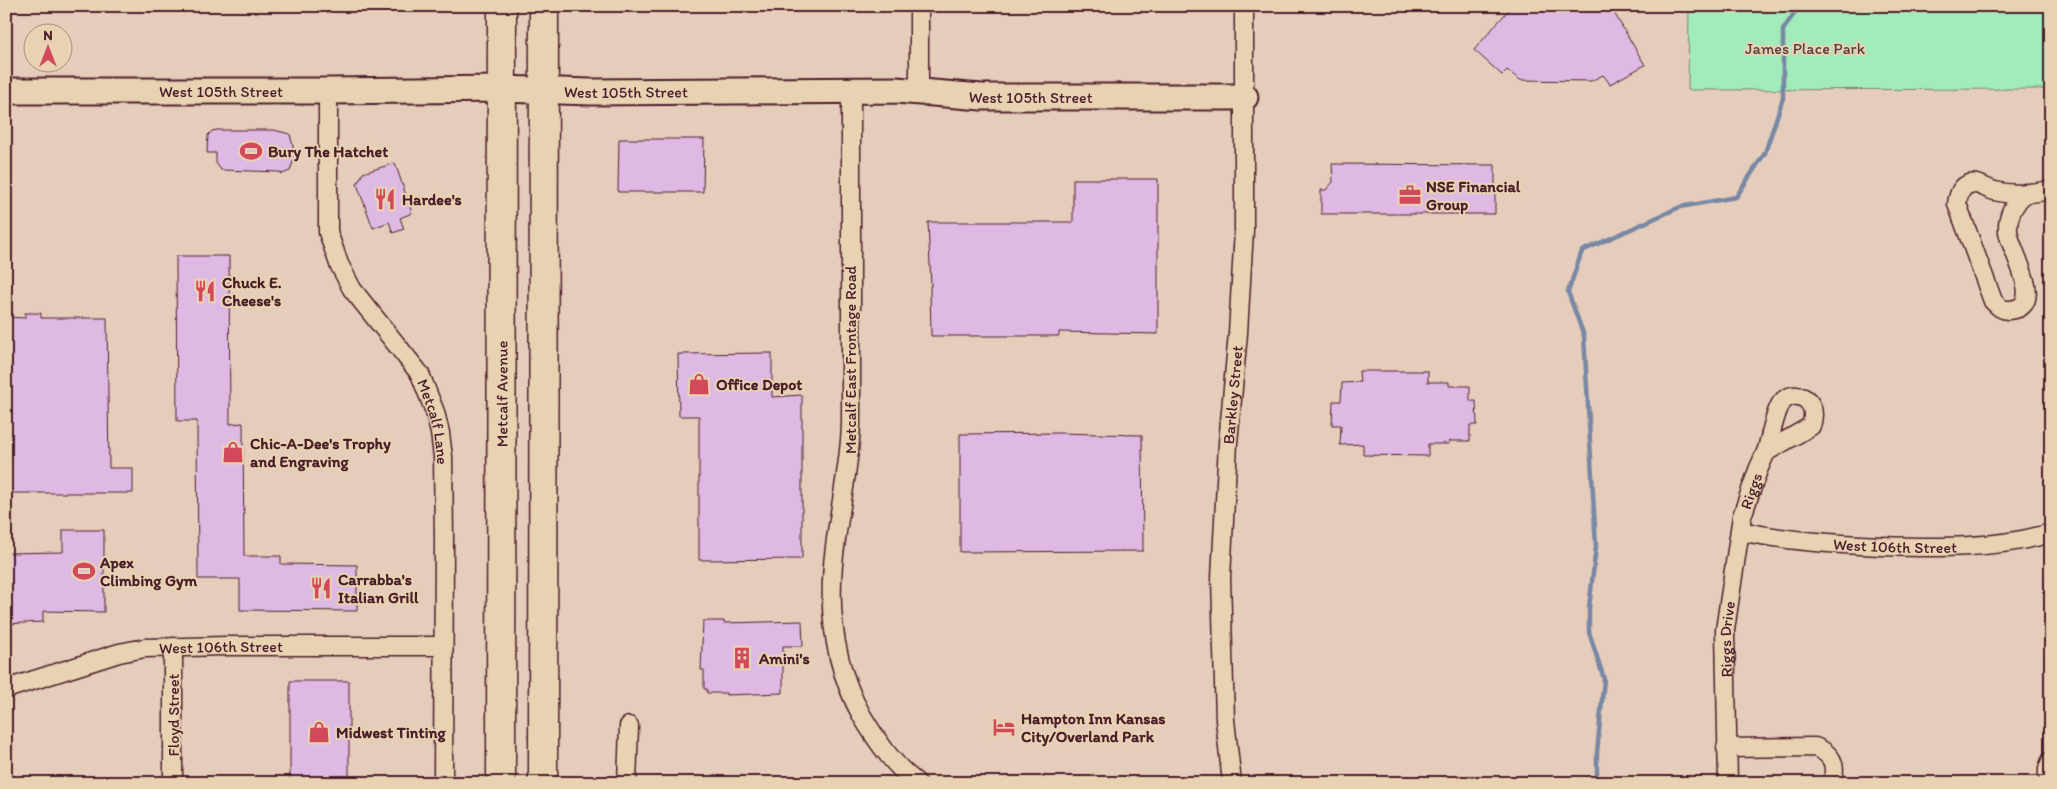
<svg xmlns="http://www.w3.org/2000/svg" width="2057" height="789" font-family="Itim,sans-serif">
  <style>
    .green { fill: #a2ebba; stroke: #768572 }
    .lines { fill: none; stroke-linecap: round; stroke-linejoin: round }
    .stream { stroke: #7888a4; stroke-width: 4.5 }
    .building { fill: #deb9e3; stroke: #4a1f2b }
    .street-casing { stroke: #4a1f2b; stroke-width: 21 }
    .secondary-casing { stroke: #4a1f2b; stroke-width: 29 }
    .primary-casing { stroke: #4a1f2b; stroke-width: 31 }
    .street { stroke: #e8d2b1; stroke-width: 18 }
    .secondary { stroke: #e8d2b1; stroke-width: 25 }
    .primary { stroke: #e8d2b1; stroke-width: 28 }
    .labels { text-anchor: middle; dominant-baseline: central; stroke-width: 4; stroke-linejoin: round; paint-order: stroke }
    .park-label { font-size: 16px; fill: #573e40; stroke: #e8d2b1 }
    .street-label { font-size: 16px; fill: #4a1f2b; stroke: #e8d2b1 }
    .poi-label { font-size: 16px; font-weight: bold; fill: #4a1f2b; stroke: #e8d2b1; text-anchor: start }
  </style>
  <rect width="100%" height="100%" fill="#e6cdbb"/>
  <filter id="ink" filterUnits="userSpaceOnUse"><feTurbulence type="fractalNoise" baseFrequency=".02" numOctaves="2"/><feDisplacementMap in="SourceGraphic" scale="10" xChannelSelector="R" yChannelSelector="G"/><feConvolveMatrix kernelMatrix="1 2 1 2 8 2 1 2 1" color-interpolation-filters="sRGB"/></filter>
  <g filter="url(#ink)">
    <path class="green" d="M1689 6H2051V89L1688 90Z"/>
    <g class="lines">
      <path class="stream" d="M1597 783V753L1604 679 1589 632V608L1596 547 1588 405 1584 336 1568 292 1582 251 1680 207 1736 197 1765 153 1783 98V30L1799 6"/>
    </g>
    <path class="building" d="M1512 6H1610L1645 65 1610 84 1603 75 1591 81 1520 80 1507 70 1502 75 1474 50Z
      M217 130H274L290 134 295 155 290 171 282 174 280 172 221 170 216 163V153H207L208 135 212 131Z
      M619 139H704L703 192H618Z
      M395 163 412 213 400 218 404 229 393 233 389 222 373 228 357 184 363 173Z
      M1332 164 1495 165V214H1321V190H1326L1333 182Z
      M1073 179H1158V334L1059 332V336H931L930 286H931L928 222H1073Z
      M176 256H229L230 424 243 423 244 556H281V564L357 565V611L240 610V579H198L197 421H177Z
      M25 313H41V318H107L109 468H133V493H6V317L25 318Z
      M772 353V397L802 395V559L699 560V416H679L678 354Z
      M1359 371H1428V382H1449V386H1470V401H1476L1477 425H1470V441H1449V444H1428V456L1363 455V444L1340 445 1341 425H1332L1333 401H1341L1342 383 1360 382Z
      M1058 433 1142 435 1143 551 960 552V434Z
      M63 530H104V612L43 611V622L6 624V553L63 552Z
      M703 621H724V623L802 621 803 646H783V693L726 695V693H707V689H704V670H701Z
      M290 681H349V782H290Z"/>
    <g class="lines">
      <g class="street-casing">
        <g id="street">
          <path d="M919 6V92"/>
          <path d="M851 90V423C850 465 840 505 835 547 827 605 833 664 862 716 877 741 893 765 917 783"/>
          <path id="s1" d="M328 91V232L339 264 352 289 420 374 435 412 440 433 443 457 444 538 443 783"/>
          <path d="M2025 193C2014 203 2007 215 2008 231 2009 249 2049 308 2009 310 2001 310 1998 306 1993 301L1957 204C1958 196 1960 187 1969 184 1978 181 1987 190 1995 191 2013 196 2033 193 2051 190"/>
          <path id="s2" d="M1740 531C1787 541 1834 544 1881 546 1937 548 1996 549 2051 533"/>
          <path d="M173 647V783"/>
          <path id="s3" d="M6 689 119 653 145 648 226 646H443"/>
          <path d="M1726 748 1815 747C1833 754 1837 765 1832 783"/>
          <path d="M2051 761C2047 768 2047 776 2051 783"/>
          <path d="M627 783 629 726"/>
          <path id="s4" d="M1232 783 1225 720 1221 578 1228 443 1238 333 1244 230V6"/>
          <path id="s5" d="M1728 783 1725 630 1742 516 1758 470 1766 452 1811 426C1821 396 1790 387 1780 405 1773 419 1771 437 1766 452"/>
        </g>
      </g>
      <g class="secondary-casing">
        <g id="secondary">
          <path id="s6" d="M6 91H328L502 89 590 92 896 90 982 97H1245"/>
        </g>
      </g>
      <g class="primary-casing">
        <g id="primary">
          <path id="s7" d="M501 783 502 6"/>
          <path d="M543 783 544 6"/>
        </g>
      </g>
      <use href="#street" class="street"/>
      <use href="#secondary" class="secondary"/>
      <use href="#primary" class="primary"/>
    </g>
  </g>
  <defs>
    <g id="stadium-bare" transform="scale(1.725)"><path d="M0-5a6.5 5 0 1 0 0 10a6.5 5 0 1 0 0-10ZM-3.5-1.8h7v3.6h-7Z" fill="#d1495b" stroke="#e8d2b1" stroke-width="2.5" paint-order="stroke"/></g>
    <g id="office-bare" transform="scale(1.725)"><path d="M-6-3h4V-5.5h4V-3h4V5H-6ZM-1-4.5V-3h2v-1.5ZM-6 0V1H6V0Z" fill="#d1495b" stroke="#e8d2b1" stroke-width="2.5" paint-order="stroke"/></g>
    <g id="restaurant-bare" transform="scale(1.725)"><path d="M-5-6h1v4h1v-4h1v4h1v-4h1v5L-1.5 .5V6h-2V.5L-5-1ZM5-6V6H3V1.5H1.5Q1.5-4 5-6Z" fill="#d1495b" stroke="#e8d2b1" stroke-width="2.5" paint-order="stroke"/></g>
    <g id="shop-bare" transform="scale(1.725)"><path d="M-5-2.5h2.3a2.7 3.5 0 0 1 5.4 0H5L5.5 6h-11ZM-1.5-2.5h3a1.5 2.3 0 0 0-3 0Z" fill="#d1495b" stroke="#e8d2b1" stroke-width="2.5" paint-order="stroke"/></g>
    <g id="building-bare" transform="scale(1.725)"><path d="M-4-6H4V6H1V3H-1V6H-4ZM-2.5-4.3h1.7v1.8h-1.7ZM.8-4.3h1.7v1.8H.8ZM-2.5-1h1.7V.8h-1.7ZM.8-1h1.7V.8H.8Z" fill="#d1495b" stroke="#e8d2b1" stroke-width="2.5" paint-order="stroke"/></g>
    <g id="hotel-bare" transform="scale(1.725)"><path d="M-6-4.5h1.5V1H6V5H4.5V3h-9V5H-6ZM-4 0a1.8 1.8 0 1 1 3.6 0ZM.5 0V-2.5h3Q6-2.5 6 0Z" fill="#d1495b" stroke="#e8d2b1" stroke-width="2.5" paint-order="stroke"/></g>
  </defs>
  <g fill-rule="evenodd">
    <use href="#stadium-bare" x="251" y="151"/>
    <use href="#office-bare" x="1410" y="195"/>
    <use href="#restaurant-bare" x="385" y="199"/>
    <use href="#restaurant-bare" x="205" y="291"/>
    <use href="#shop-bare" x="699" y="384"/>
    <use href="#shop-bare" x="233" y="452"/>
    <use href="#stadium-bare" x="84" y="571"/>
    <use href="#restaurant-bare" x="321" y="588"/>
    <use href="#building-bare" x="742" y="658"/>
    <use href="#hotel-bare" x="1004" y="727"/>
    <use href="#shop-bare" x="319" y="732"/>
  </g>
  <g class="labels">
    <g class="park-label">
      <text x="1805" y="48">James Place Park</text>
    </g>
    <g class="street-label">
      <text stroke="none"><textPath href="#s6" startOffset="215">West 105th Street</textPath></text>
      <text stroke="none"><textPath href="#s6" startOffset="620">West 105th Street</textPath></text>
      <text stroke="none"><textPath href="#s6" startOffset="1025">West 105th Street</textPath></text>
      <text transform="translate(850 360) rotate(-90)">Metcalf East Frontage Road</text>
      <text stroke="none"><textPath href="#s7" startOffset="389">Metcalf Avenue</textPath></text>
      <text stroke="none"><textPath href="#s4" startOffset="389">Barkley Street</textPath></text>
      <text stroke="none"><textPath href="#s1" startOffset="362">Metcalf Lane</textPath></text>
      <text stroke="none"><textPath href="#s5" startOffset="295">Riggs</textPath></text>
      <text stroke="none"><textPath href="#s2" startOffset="156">West 106th Street</textPath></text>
      <text stroke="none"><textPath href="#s5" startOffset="144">Riggs Drive</textPath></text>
      <text stroke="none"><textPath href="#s3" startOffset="221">West 106th Street</textPath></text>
      <text transform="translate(173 715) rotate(-90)">Floyd Street</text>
    </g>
    <g class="poi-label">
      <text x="268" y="151">Bury The Hatchet</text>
      <text x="1426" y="186">NSE Financial<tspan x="1426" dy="18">Group</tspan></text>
      <text x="402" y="199">Hardee's</text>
      <text x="222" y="282">Chuck E.<tspan x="222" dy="18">Cheese's</tspan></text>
      <text x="716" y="384">Office Depot</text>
      <text x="250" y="443">Chic-A-Dee's Trophy<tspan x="250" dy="18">and Engraving</tspan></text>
      <text x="100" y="562">Apex<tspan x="100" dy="18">Climbing Gym</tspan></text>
      <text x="338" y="579">Carrabba's<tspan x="338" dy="18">Italian Grill</tspan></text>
      <text x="759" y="658">Amini's</text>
      <text x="1021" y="718">Hampton Inn Kansas<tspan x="1021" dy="18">City/Overland Park</tspan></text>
      <text x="336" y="732">Midwest Tinting</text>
    </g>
  </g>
  <rect width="2057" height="789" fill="none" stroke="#e8d2b1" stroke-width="25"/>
  <rect x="12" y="12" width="2032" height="764" fill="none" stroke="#4a1f2b" stroke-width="2" filter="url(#ink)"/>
  <g transform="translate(48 48)"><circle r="24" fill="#e8d2b1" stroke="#a98a7b"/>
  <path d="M0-4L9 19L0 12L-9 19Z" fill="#d1495b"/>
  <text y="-8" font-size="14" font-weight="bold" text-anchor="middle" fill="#4a1f2b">N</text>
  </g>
</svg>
